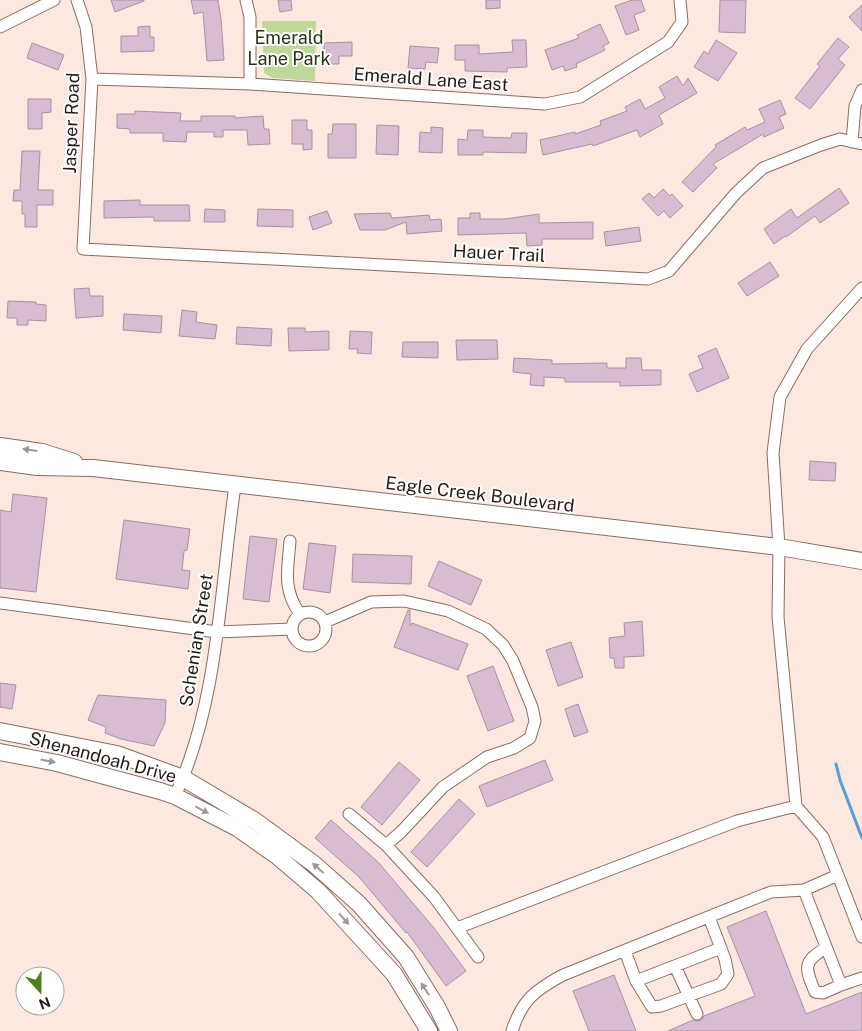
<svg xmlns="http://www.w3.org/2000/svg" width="862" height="1031" font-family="'Public Sans',sans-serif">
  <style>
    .green { fill: #bed899 }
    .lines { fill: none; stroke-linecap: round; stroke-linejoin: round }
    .stream { stroke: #52a0d6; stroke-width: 3 }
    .building { fill: #d8bdd2; stroke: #aa90a4 }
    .street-casing { stroke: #8a6c60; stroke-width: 13 }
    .secondary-casing { stroke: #8a6c60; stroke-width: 18 }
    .street { stroke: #fff; stroke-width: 11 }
    .secondary { stroke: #fff; stroke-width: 16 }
    .oneway { fill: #9d9896 }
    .labels { text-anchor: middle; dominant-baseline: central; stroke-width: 4; stroke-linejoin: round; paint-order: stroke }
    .park-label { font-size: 18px; fill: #263210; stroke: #fff }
    .street-label { font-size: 18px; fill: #261a15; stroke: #fff }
  </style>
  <rect width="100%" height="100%" fill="#fde8e0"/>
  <path class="green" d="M262 21H316L315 81 273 78 264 73Z"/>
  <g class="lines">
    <path class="stream" d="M836 764 840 780 862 838"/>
  </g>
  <path class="building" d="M111 0H144V1L115 12Z
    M191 0H218L221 19 224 60 207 61 203 12 194 14Z
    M278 0H291L292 10 280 12Z
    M486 0H500V8L486 9Z
    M632 0H641L645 11 634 15 639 30 626 35 615 6Z
    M720 0H746L745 33 719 32Z
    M862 5V31L849 17Z
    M600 24 609 43 603 46 605 50 576 64 577 67 565 71 563 66 552 70 545 50 579 38 577 35Z
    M150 26V37H154V51L121 52V36H138V27Z
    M838 38 849 47 838 59 845 65 810 109 795 98 820 66 817 64Z
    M512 40H526L527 67 507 68V72L465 71V60H455V45H479V54L513 52Z
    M716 40 737 53 718 81 694 67 704 51 708 54Z
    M352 42V56H339V64H324V43Z
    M32 43 64 55 58 70 27 58Z
    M410 46 439 48 437 63 426 62 425 69 408 68Z
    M677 76 683 86 688 78 697 93 659 115 663 124 640 137 637 130 593 146 592 144 543 155 540 140 575 132V134L601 125 600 121 627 111 625 107 640 99 645 109 665 98 659 87Z
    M28 99H51V112L42 113V129H28Z
    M780 100 786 114 779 117 784 128 764 137 763 134 713 164 717 168 693 192 682 182 716 147 715 145 745 127 747 130 765 122 759 109Z
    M135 111 181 113 180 121H201V116H235V118L263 116 264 129H269L270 144 248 145 247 130H223V137H214V132H187L186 142 163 141V133H130V129L117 128V114H135Z
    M292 120H307V130H312V149L303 150V144H292Z
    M333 124H356V158H328V134H332Z
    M377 125 399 126 398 155 376 154Z
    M431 127 443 128 442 153 419 152 420 132 431 133Z
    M468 130H483V137L511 138 512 133H527L526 153 483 152V155H458V139L467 140Z
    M22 151H40L38 190H53V205H37V227H25V214H22V201H13L14 190H20Z
    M839 188 849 203 820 223 815 216 786 237 785 236 774 244 764 229 791 209 797 218Z
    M663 189 670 196 672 194 683 206 670 218 664 211 658 216 642 199 649 193 654 198Z
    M140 200V205H189L190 221H154V217L104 218V201Z
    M205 209 225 210V222H204Z
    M258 209 293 210V227L257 226Z
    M327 211 332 223 313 230 309 217Z
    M390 213 392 218 429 215 430 220 441 219 442 231 407 234 406 222 385 230H360L354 214Z
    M470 213H480V219H505L539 214V223L593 222V239H542V245L527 246 526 233 458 235V218H470Z
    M639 227 641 241 606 246 604 232Z
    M770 262 779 276 747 296 738 283Z
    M89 288 90 296H103V316L76 318 74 289Z
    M8 301 36 302V304L46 305V321L28 320V325H17V318H7Z
    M182 310 197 312 196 322 217 325 215 339 179 336Z
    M124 314 162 316 161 333 123 330Z
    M237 327 272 329 271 346 236 344Z
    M288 328H305V332L329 331V350L289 351Z
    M350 331 372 332 371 354 357 353 358 349H349Z
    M456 340H497L498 359 457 360Z
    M403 342H438V358L402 357Z
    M716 348 729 378 697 392 689 374 703 368 698 356Z
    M514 358 552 360V364L607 363V368H626V358H641L642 370H661V385L620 386V382H565V378L544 377V386L530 385 531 374 513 372Z
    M810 461 836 463 835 481 809 480Z
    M13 494 47 498 36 592 0 588V510L11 512Z
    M124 520 190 529 187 550 184 551 182 570 190 571 188 589 116 579Z
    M250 536 277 539 269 602 243 599Z
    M309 543 336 546 330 593 303 589Z
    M353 554 412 556 411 584 352 582Z
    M439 561 482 580 471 605 428 586Z
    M408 610H410V626L412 623 468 644 458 670 394 647Z
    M642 621 644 656 624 657V668H615L614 658H610L609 638 625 636 624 623Z
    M571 642 583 677 558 686 546 650Z
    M493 666 514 721 488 731 467 676Z
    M0 683 16 685 12 709 0 707Z
    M98 695 166 700 165 723 154 746 121 739 105 733 106 727 88 720Z
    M578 704 588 732 574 737 565 709Z
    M545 760 553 780 487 807 479 786Z
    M399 762 420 780 382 825 361 807Z
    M459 799 475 814 427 867 411 852Z
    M331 820 378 862 434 928 466 971 446 986 407 932 406 933 359 877 315 838Z
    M766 911 806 1014 862 992V1031H668L693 1020 700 1021 704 1016 755 996 727 927Z
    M614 975 636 1031H589L573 991Z"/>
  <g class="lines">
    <g class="street-casing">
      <path id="street" d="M77 0 86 27 92 79 83 249 648 279 669 271 736 193 763 168 821 145 840 139 862 144
        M246 0 250 17V84
        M0 27 54 0
        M92 79 250 84 545 104 580 97 668 42 682 22 680 0
        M852 142 855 106 862 90
        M862 288 807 349 780 397 773 453 779 547 778 617 796 806 823 837 862 937
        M290 541C288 569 282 589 300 614
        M0 603 217 632 292 629
        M292 629a17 17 0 1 1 34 0a17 17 0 1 1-34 0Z
        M325 622 371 602 404 601 448 611 486 629 503 645 513 661 532 707 535 721 530 738 514 748 487 757 443 787 401 832 386 845
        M175 796C219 702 220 587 235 486
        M349 814 386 845 434 897 478 957
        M804 890 841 985 862 978
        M457 928 737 821 796 806
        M826 948C802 962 805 968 815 992L823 993 841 985
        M625 951 636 981 652 1007 661 1006 721 984 728 974 725 959 709 917
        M675 966 697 1014
        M636 981 721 948
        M512 1031C522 1000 535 990 563 975L771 892 804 890 838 875"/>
    </g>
    <g class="secondary-casing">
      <path id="secondary" d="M0 446 42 452 74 462
        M0 462 37 467 93 468 779 547 862 561
        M0 731 117 754 183 778 254 820 314 864 359 904 406 957 437 1007 449 1031
        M0 752 57 763 160 791 175 796 237 828 277 856 318 891 394 974 429 1031"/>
    </g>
    <use href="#street" class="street"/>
    <use href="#secondary" class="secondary"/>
  </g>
  <defs><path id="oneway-solid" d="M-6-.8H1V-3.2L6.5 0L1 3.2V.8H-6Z" transform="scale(1.25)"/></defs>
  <g class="oneway">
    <use href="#oneway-solid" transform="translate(30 450) rotate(-172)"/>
    <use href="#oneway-solid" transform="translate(48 761) rotate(11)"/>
    <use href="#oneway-solid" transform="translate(202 810) rotate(28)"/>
    <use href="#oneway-solid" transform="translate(318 868) rotate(-139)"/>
    <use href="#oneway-solid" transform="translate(344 919) rotate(48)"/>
    <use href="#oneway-solid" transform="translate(425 989) rotate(-123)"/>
  </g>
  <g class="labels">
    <g class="park-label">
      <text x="289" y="37">Emerald<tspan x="289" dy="21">Lane Park</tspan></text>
    </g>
    <g class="street-label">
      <text transform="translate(431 79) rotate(4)">Emerald Lane East</text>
      <text transform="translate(71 123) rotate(-88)">Jasper Road</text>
      <text transform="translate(499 253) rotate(3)">Hauer Trail</text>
      <text transform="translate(480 494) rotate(7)">Eagle Creek Boulevard</text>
      <text transform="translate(196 640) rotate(-81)">Schenian Street</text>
      <text transform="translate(103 757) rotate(15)">Shenandoah Drive</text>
    </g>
  </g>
  <g transform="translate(40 991) rotate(159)"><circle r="24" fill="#ffffff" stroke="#a8a3a1"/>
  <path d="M0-4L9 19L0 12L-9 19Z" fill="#4a821c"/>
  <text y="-8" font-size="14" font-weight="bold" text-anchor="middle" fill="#261a15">N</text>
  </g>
</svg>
